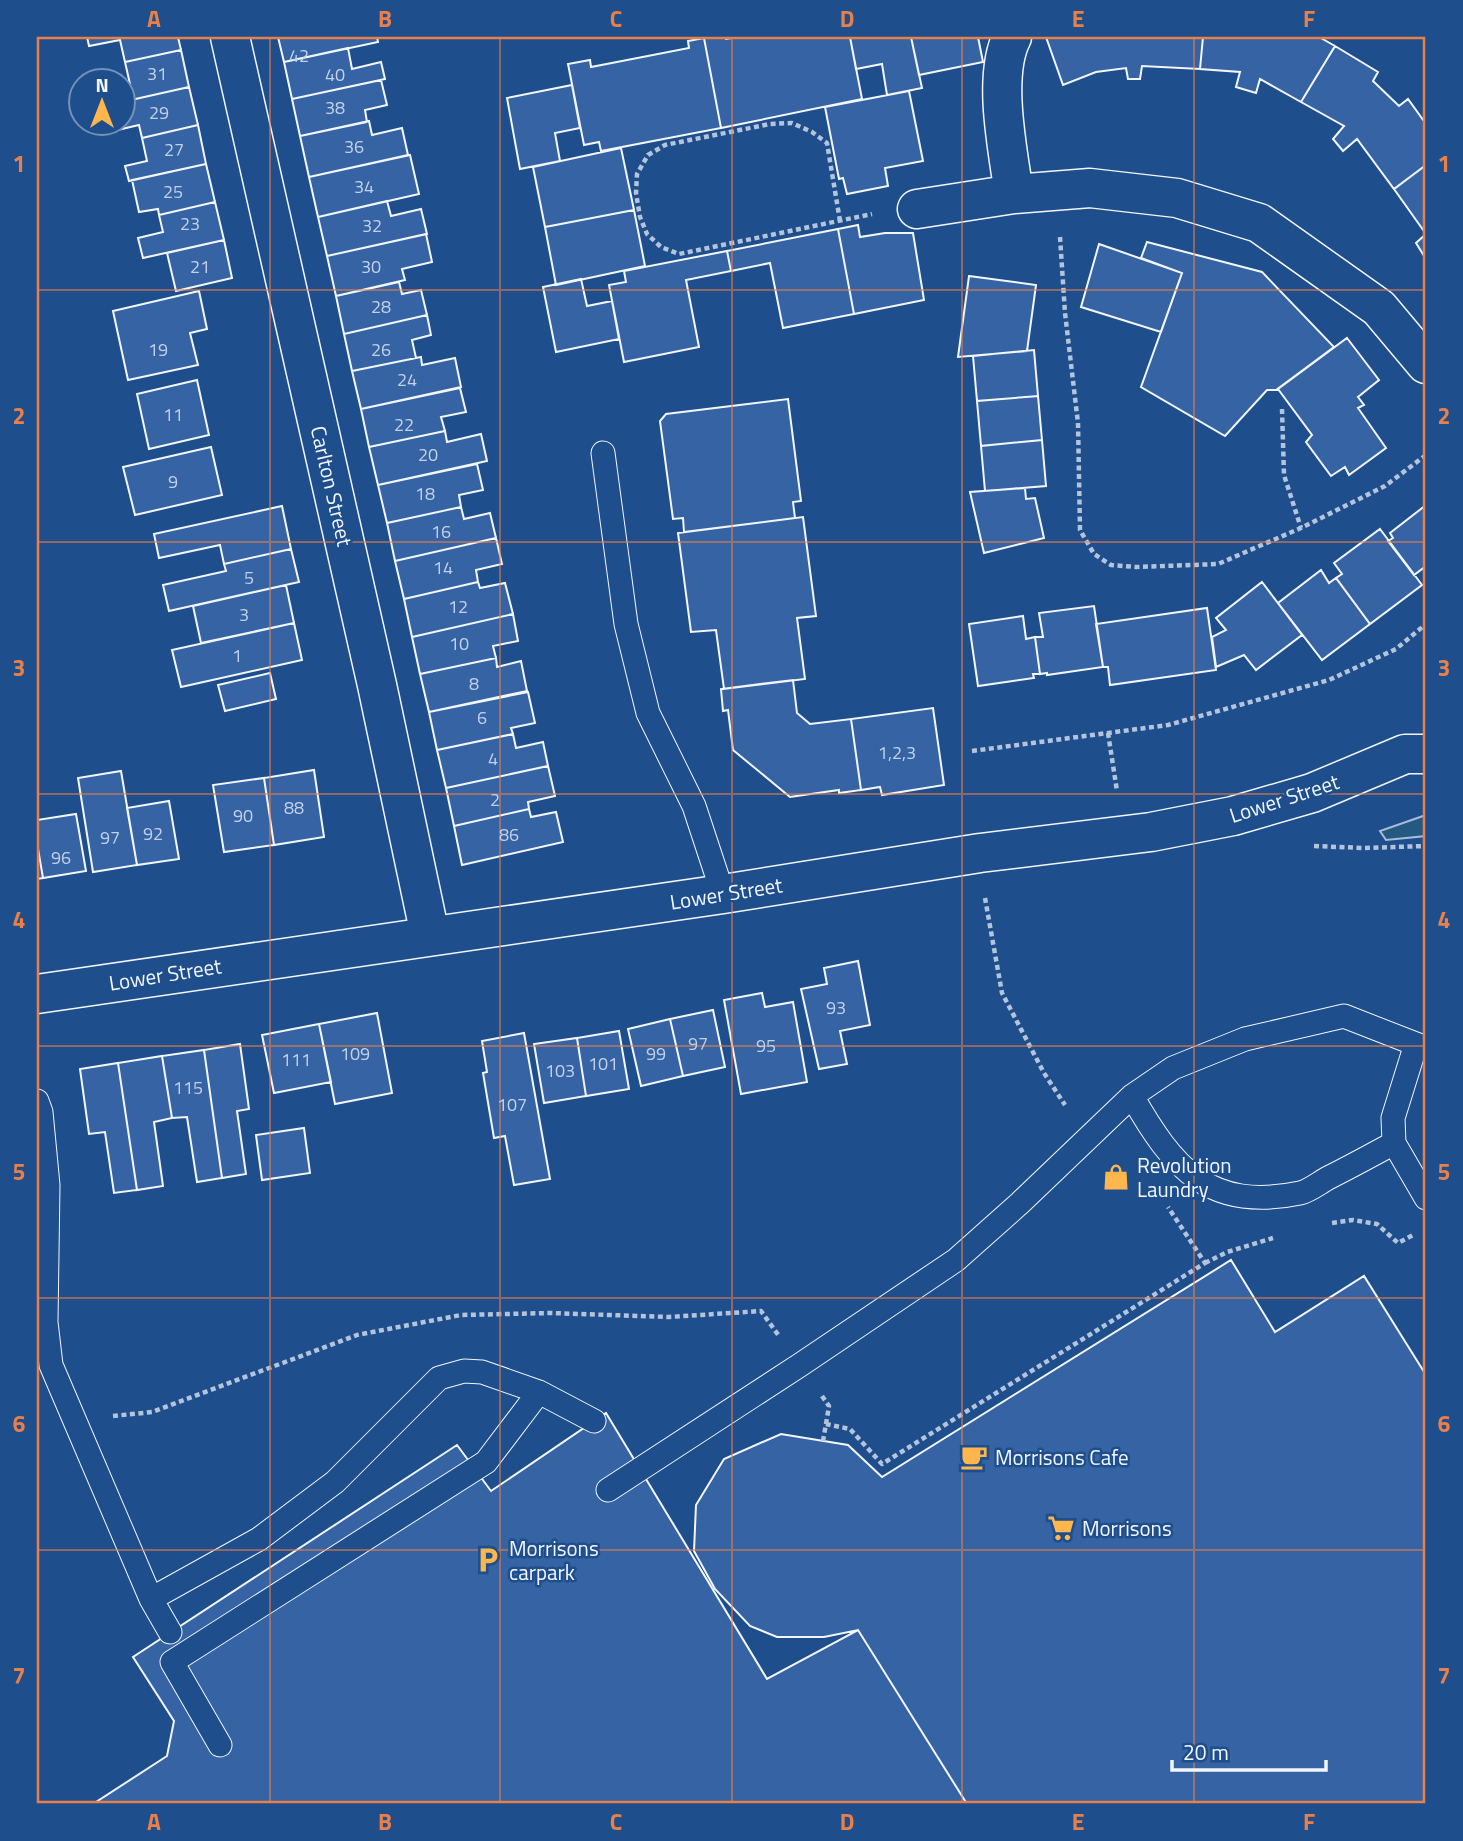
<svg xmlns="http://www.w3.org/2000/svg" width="1463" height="1841" font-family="'Titillium Web',sans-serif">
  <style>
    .green { fill: #245a82; stroke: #a8bbd7; stroke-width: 2 }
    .building { fill: #3563a3; stroke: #f2f6ff; stroke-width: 2 }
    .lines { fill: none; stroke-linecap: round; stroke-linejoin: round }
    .service-casing { stroke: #f2f6ff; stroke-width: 25 }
    .minor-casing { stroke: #f2f6ff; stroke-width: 41 }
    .primary-casing { stroke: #f2f6ff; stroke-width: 41 }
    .path { stroke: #b3c4dc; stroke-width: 4.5; stroke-dasharray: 5 3.5; stroke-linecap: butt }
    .service { stroke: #1f4e8c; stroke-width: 23 }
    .minor { stroke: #1f4e8c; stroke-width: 38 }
    .primary { stroke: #1f4e8c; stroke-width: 38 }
    .grid { fill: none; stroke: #ea8049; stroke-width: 2; stroke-opacity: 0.55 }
    .labels { text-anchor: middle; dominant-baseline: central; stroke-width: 5; stroke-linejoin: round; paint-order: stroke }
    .number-label { font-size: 18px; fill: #c3d1e8 }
    .street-label { font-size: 21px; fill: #f2f6ff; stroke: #1f4e8c }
    .poi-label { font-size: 21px; fill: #f2f6ff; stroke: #1f4e8c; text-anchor: start }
    .neatline { fill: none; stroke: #ea8049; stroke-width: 2.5 }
    .grid-label { font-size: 23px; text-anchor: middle; font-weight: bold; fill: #ea8049 }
  </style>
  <rect width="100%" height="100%" fill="#1f4e8c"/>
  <path class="green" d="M1426 815V836L1386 840 1380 831Z"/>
  <path class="building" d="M87 37H178L181 50 125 62 120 40 89 46Z
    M278 37H377L378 42 284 62Z
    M712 37H725L726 39 738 37H850L862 99 721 128 704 38Z
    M850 37H911L922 88 887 95 882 64 856 69Z
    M911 37H978L983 62 919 75Z
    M1046 37H1203L1200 69 1142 66 1140 79H1128L1126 68 1096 72 1063 85Z
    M1203 37H1319L1335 46 1301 102 1260 79 1256 93 1236 87 1240 72 1200 69Z
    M704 38 721 128 601 151 599 142 584 145 568 64 590 60 591 67 689 48 688 41Z
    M1335 46 1378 72 1373 81 1399 106 1408 99 1426 124V165L1394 189 1357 139 1343 151 1333 139 1344 126 1301 102Z
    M348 48 352 69 381 62 385 79 292 99 284 62Z
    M181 50 189 87 122 102V86L130 84 125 62Z
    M381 80 387 105 365 110 367 122 300 136 292 99Z
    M572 85 580 128 555 133 560 161 520 169 507 98Z
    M189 87 198 125 142 138 139 125 109 132 107 122H122V102Z
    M909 91 923 161 885 168 888 186 847 194 843 178 839 179 825 107Z
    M369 121 372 135 402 128 408 155 309 177 300 136Z
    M198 125 206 164 129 181 125 166 147 161 142 138Z
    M621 148 634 210 545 227 533 167Z
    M410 155 419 194 318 217 309 177Z
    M206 164 215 202 159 215 158 209 139 212 132 180Z
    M1426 165V259L1416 243 1426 234 1394 189Z
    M387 201 391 216 421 209 427 234 327 256 318 217Z
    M215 202 224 240 143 258 138 238 163 232 159 215Z
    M634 210 645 266 556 285 545 227Z
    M858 225 860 237 885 233H913L924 300 854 314 838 229Z
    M838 229 854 314 783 328 770 263 731 271 727 251Z
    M426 234 432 262 402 269 405 280 336 296 327 256Z
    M224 240 232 278 176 291 167 253Z
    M1147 242 1262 272 1334 347 1276 390H1267L1225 436 1141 387 1182 273 1141 258Z
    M1099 244 1182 273 1161 332 1081 307Z
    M727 251 731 271 686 280 699 347 624 362 609 285 626 282 624 271Z
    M969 276 1036 285 1027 351 958 357Z
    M581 279 587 306 612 301 619 339 556 352 543 287Z
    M399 282 402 294 421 290 427 315 344 334 336 296Z
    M199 291 207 329 190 333 198 365 128 380 113 311Z
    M427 315 431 335 412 340 416 358 352 371 344 334Z
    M1347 338 1379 380 1358 397 1364 405 1358 408 1386 448 1349 475 1345 467 1331 476 1306 442 1312 435 1278 389Z
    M1034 350 1038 396 977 401 973 356Z
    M421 357 422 365 455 358 461 387 361 409 352 371Z
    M197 380 209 435 149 449 137 394Z
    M460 388 466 412 441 417 445 431 369 447 361 409Z
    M1038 396 1042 440 981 446 977 401Z
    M788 399 801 501 793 502 795 518 684 532 683 518 673 519 660 421 666 414Z
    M445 431 447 442 481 434 487 461 378 485 369 447Z
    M1042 440 1046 486 985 491 981 446Z
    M211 447 222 495 135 515 123 467Z
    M477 464 483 490 459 495 461 507 387 523 378 485Z
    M1025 488 1026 499 1035 498 1044 538 984 553 970 492Z
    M1426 505V566L1414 575 1388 541 1393 538 1390 533Z
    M282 506 291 549 224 564 220 545 159 558 154 534Z
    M461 507 464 519 490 513 496 538 395 561 387 523Z
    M803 517 816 616 797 618 805 679 724 689 716 630 691 632 678 533Z
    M1380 529 1422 585 1370 624 1336 578 1342 574 1334 563Z
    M496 538 502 564 476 570 478 582 404 599 395 561Z
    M291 549 299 582 169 611 163 585 226 571 224 564Z
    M1321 570 1329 583 1336 578 1370 624 1322 660 1278 603Z
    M478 582 480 588 505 583 513 614 412 637 404 599Z
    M1262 582 1302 635 1256 670 1244 655 1216 667 1212 637 1226 630 1216 618Z
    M286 585 294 623 201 643 193 606Z
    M1094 606 1103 667 1047 675V673L1040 674 1035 637H1043L1039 613Z
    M1207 608 1216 670 1110 685 1108 667H1103L1096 624Z
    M513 614 518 641 493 646 496 658 420 674 412 637Z
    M1023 616 1026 639 1035 637 1040 674H1033L1034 678 978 686 969 624Z
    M294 623 302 660 181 687 172 650Z
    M496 658 497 667 521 661 527 691 429 712 420 674Z
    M270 673 276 699 225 711 218 685Z
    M793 680 797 713 810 724 851 719 861 790 839 793V790L790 797 733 750 728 710 723 711 721 689Z
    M528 692 535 723 511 728 513 734 437 750 429 712Z
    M933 708 944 785 882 795 880 787 861 790 851 719Z
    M513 734 516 748 543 742 548 766 446 788 437 750Z
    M548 766 555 796 528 802 529 809 454 826 446 788Z
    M314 770 324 837 274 845 264 778Z
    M121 771 137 865 93 872 78 778Z
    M264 778 274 845 224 852 213 785Z
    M169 801 179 859 137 865 127 808Z
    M529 809 531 817 556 812 563 842 462 865 454 826Z
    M76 814 86 871 43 878 37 843V820Z
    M37 843 43 878 37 879Z
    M858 961 870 1025 840 1031 847 1064 819 1069 801 989 827 984 824 968Z
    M762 993 765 1007 793 1002 807 1082 741 1094 724 1000Z
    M713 1010 725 1067 683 1076 670 1019Z
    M377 1013 392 1093 335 1104 319 1024Z
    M670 1019 683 1076 641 1086 628 1029Z
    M319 1024 331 1082 274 1093 262 1035Z
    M619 1031 629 1089 586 1096 577 1038Z
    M524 1033 550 1179 514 1185 505 1136 494 1138 483 1073 487 1072 482 1041Z
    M577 1038 586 1096 544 1103 534 1044Z
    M240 1044 249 1109 237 1111 246 1174 222 1178 204 1050Z
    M204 1050 222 1178 197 1182 187 1117 172 1118 162 1056Z
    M162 1056 172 1118 154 1122 163 1186 137 1190 118 1063Z
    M118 1063 137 1190 114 1193 105 1132 89 1134 80 1069Z
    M304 1128 310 1173 262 1180 256 1135Z
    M1231 1260 1275 1332 1364 1276 1426 1375V1804H967L858 1630 824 1637H777L750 1626 715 1589 694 1551 696 1505 724 1459 781 1434 848 1445 882 1477Z
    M606 1413 767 1679 858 1630 967 1804H93L167 1756 174 1721 133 1657 457 1445 491 1491Z"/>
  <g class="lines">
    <g class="service-casing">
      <path id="service" d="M603 453 626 624 648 713 694 806 723 894
        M1416 1044 1393 1118 1394 1143 1426 1198
        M1132 1096C1173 1168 1209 1212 1300 1193 1309 1191 1319 1183 1328 1178 1350 1167 1372 1155 1394 1143
        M37 1101 41 1112 48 1185 46 1322 51 1365 151 1599 170 1632
        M608 1490 800 1365 956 1260 1020 1203 1132 1096 1173 1068 1245 1039 1344 1016 1426 1048
        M151 1599 259 1539 335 1482 439 1378 464 1371 482 1372 539 1392 594 1421
        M220 1745 172 1662 486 1462 539 1392"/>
    </g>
    <g class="minor-casing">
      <path id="minor" d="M230 37 377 685 430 935
        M1012 37C992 76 1008 151 1014 194
        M917 209 1014 194 1090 188 1177 198 1259 223 1379 308 1426 364"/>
    </g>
    <g class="primary-casing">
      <path id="primary" d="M37 994 723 894 980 853 1151 832 1233 816 1312 793 1405 754H1426"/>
    </g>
    <path class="path" d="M840 221 827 143 812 132 792 123 770 124 665 145 648 155 637 174 636 193 640 217 647 234 661 247 679 254 872 214
      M1060 237 1065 313 1078 423 1080 530 1094 554 1111 565 1136 567 1218 564 1301 528 1385 486 1426 455
      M1282 409 1284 475 1301 528
      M1108 733 1117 791
      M972 751 1168 725 1329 680 1396 649 1426 624
      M1314 846 1364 848 1426 846
      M985 898 1002 993 1044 1073 1065 1105
      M1332 1223 1353 1220 1377 1224 1398 1243 1413 1235
      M1205 1263 1227 1252 1273 1238
      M822 1396 829 1406 826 1424
      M113 1416 152 1412 357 1335 461 1315 550 1313 669 1317 761 1311 779 1336
      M823 1441 826 1424 850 1429 882 1464 1205 1263 1168 1207"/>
    <use href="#service" class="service"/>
    <use href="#minor" class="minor"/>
    <use href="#primary" class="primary"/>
  </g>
  <path class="grid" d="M270 37V1804M500 37V1804M732 37V1804M962 37V1804M1194 37V1804M37 290H1426M37 542H1426M37 794H1426M37 1046H1426M37 1298H1426M37 1550H1426"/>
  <defs>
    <g id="shop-bare" transform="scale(2.1)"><path d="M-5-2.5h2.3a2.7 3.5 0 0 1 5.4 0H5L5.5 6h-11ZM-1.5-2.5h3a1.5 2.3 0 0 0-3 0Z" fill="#ffb74d" stroke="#1f4e8c" stroke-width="2.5" paint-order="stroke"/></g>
    <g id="cafe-bare" transform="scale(2.1)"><path d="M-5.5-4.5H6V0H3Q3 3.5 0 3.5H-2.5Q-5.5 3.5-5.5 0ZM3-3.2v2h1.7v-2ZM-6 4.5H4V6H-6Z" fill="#ffb74d" stroke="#1f4e8c" stroke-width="2.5" paint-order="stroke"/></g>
    <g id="supermarket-bare" transform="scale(2.1)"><path d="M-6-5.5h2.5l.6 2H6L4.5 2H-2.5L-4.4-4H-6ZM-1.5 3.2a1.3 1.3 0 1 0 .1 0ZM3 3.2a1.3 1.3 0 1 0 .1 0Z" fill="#ffb74d" stroke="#1f4e8c" stroke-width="2.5" paint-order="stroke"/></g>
    <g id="parking-bare" transform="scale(2.1)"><path d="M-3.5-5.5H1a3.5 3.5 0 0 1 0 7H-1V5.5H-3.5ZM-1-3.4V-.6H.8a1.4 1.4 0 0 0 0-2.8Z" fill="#ffb74d" stroke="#1f4e8c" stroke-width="2.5" paint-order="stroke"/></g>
  </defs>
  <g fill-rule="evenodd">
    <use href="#shop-bare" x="1116" y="1177"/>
    <use href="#cafe-bare" x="974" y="1457"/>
    <use href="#supermarket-bare" x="1061" y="1528"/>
    <use href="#parking-bare" x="488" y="1560"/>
  </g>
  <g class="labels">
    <g class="number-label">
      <text x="299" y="55">42</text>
      <text x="157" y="73">31</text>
      <text x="335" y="74">40</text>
      <text x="335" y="107">38</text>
      <text x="159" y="112">29</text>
      <text x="354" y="146">36</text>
      <text x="174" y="149">27</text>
      <text x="364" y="186">34</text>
      <text x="173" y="191">25</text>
      <text x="190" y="223">23</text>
      <text x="372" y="225">32</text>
      <text x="200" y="266">21</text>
      <text x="371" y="266">30</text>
      <text x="381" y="306">28</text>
      <text x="158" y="349">19</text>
      <text x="381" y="349">26</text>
      <text x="407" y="379">24</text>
      <text x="173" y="414">11</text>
      <text x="404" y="424">22</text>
      <text x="428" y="454">20</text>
      <text x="173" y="481">9</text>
      <text x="425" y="493">18</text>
      <text x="441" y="531">16</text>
      <text x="443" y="567">14</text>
      <text x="249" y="577">5</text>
      <text x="458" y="606">12</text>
      <text x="244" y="614">3</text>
      <text x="459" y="643">10</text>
      <text x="237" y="655">1</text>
      <text x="474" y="683">8</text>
      <text x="482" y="717">6</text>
      <text x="897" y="752">1,2,3</text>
      <text x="493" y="758">4</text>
      <text x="495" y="799">2</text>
      <text x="294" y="807">88</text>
      <text x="243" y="815">90</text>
      <text x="153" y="833">92</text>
      <text x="509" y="834">86</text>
      <text x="110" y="837">97</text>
      <text x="61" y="857">96</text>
      <text x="836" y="1007">93</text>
      <text x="698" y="1043">97</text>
      <text x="766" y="1045">95</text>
      <text x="355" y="1053">109</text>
      <text x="656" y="1053">99</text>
      <text x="296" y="1059">111</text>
      <text x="603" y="1063">101</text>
      <text x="560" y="1070">103</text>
      <text x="188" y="1087">115</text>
      <text x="512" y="1104">107</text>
    </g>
    <g class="street-label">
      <text transform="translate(332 486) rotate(77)">Carlton Street</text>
      <text transform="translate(1284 798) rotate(-18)">Lower Street</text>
      <text transform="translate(726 893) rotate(-9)">Lower Street</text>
      <text transform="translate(165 974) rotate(-9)">Lower Street</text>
    </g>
    <g class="poi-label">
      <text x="1137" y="1165">Revolution<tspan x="1137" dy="24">Laundry</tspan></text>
      <text x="995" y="1457">Morrisons Cafe</text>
      <text x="1082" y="1528">Morrisons</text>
      <text x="509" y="1548">Morrisons<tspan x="509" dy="24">carpark</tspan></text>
    </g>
  </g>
  <rect width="1463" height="1841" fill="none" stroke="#1f4e8c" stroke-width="77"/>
  <g transform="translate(102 102)"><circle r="33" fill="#1f4e8c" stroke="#7391ba" stroke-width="2"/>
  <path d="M0-5L12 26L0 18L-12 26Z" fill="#ffb74d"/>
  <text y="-10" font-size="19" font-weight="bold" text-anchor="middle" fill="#f2f6ff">N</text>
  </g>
  <path d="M1172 1760v10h154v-10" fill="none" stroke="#f2f6ff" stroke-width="3.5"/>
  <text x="1183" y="1760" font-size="21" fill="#f2f6ff" stroke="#1f4e8c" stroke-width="5" paint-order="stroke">20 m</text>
  <rect x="38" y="38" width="1386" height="1764" class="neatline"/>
  <g class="grid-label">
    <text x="154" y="27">A</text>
    <text x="385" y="27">B</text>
    <text x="616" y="27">C</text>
    <text x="847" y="27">D</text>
    <text x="1078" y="27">E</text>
    <text x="1309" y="27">F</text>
    <text x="19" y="172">1</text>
    <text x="1444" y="172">1</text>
    <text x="19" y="424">2</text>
    <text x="1444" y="424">2</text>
    <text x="19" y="676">3</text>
    <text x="1444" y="676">3</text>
    <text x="19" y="928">4</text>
    <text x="1444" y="928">4</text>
    <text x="19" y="1180">5</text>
    <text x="1444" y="1180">5</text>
    <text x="19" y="1432">6</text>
    <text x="1444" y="1432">6</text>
    <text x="19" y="1684">7</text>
    <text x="1444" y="1684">7</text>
    <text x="154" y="1830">A</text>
    <text x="385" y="1830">B</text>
    <text x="616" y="1830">C</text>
    <text x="847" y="1830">D</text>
    <text x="1078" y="1830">E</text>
    <text x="1309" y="1830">F</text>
  </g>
</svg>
